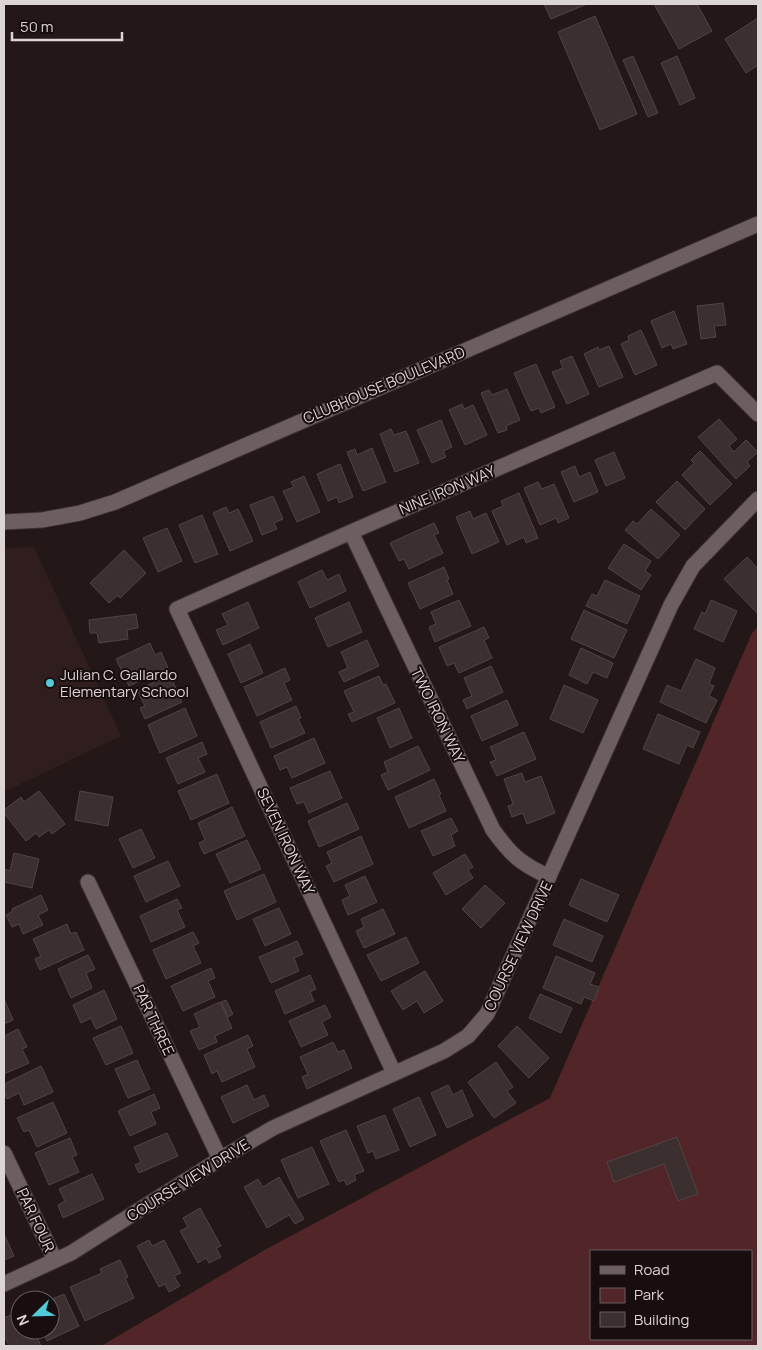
<svg xmlns="http://www.w3.org/2000/svg" width="762" height="1350" font-family="Manrope,sans-serif">
  <style>
    .built { fill: #301e1f }
    .green { fill: #522529; fill-rule: evenodd }
    .building { fill: #3c2f30; stroke: #524445 }
    .lines { fill: none; stroke-linecap: round; stroke-linejoin: round }
    .minor-casing { stroke: #3a3232; stroke-width: 17 }
    .minor { stroke: #6d5e5f; stroke-width: 15 }
    .poi-dot { fill: #52cbd8; stroke: #190e0f; stroke-width: 2 }
    .labels { text-anchor: middle; dominant-baseline: central; stroke-width: 4; stroke-linejoin: round; paint-order: stroke }
    .street-label { font-size: 15px; fill: #ddd4d4; stroke: #190e0f }
    .poi-label { font-size: 15px; fill: #ddd4d4; stroke: #190e0f; text-anchor: start }
  </style>
  <rect width="100%" height="100%" fill="#231717"/>
  <path class="built" d="M34 547 121 736 4 792V548Z"/>
  <path class="green" d="M758 627V1346H101L268 1248 550 1098 752 633ZM591 1251H751V1339H591Z"/>
  <path class="building" d="M544 4H587L551 19Z
    M654 4H697L712 31 679 49Z
    M595 16 637 114 600 130 558 32Z
    M758 18V65L746 73 725 39Z
    M633 56 658 113 648 117 623 60Z
    M677 56 695 98 680 105 661 63Z
    M723 303 726 325 714 326 716 337 701 339 697 306Z
    M674 311 687 344 673 349 671 344 662 348 651 321Z
    M641 330 657 365 635 375 621 344 629 340 628 336Z
    M609 346 623 377 599 387 584 354 598 347 599 350Z
    M572 356 589 394 567 404 552 372 563 368 560 361Z
    M536 364 555 407 541 413 539 408 531 411 514 373Z
    M507 389 520 420 506 426 507 430 498 433 481 393 489 390 492 395Z
    M462 404 464 409 473 405 487 435 465 445 449 410Z
    M719 419 737 439 729 446 734 452 746 440 758 452 747 462 750 466 736 479 698 437Z
    M441 420 452 447 443 451 446 457 432 463 417 430Z
    M391 429 394 435 406 431 419 463 395 472 380 434Z
    M372 448 386 482 363 491 347 452 355 449 357 455Z
    M700 451 732 484 710 505 682 475 694 463 691 460Z
    M614 452 625 478 606 486 595 460Z
    M340 464 353 497 339 503 337 497 328 501 317 474Z
    M575 466 579 477 590 472 598 492 574 502 561 472Z
    M304 476 320 512 297 522 283 491 294 487 291 482Z
    M677 481 705 509 685 530 656 502Z
    M538 482 542 489 554 484 569 518 558 523 556 518 540 525 524 488Z
    M519 493 538 538 526 543 524 537 507 545 492 511 503 506 501 501Z
    M273 496 283 519 274 523 277 529 262 535 250 505Z
    M226 507 229 513 238 509 253 541 230 551 213 513Z
    M651 509 680 535 658 559 625 530 633 521 637 524Z
    M470 511 473 519 486 513 499 542 472 554 456 517Z
    M202 515 218 554 195 563 179 525Z
    M434 523 439 533 434 535 443 553 409 569 404 559 399 561 390 543Z
    M167 528 182 561 158 572 143 538Z
    M624 544 651 561 645 571 651 575 641 590 608 568Z
    M124 550 146 573 120 598 118 595 109 603 90 583Z
    M747 557 758 569V614L724 579Z
    M444 567 449 579 447 580 453 594 420 609 408 583Z
    M322 570 327 580 339 574 346 591 310 608 298 582Z
    M605 580 640 596 627 624 586 606 592 594 597 596Z
    M459 600 471 626 435 642 429 627 436 624 431 612Z
    M711 600 737 611 723 642 694 629 702 612 705 614Z
    M248 602 259 628 223 645 216 630 228 625 222 614Z
    M349 602 362 632 328 647 315 618Z
    M584 610 627 630 614 658 571 639Z
    M136 614 138 628 127 630 128 639 99 643 97 633H90L89 620Z
    M484 627 489 638 484 640 492 658 459 673 454 663 447 666 439 647Z
    M367 640 379 666 344 682 339 672 348 668 341 652Z
    M150 643 155 655 161 652 168 668 129 686 116 659Z
    M250 644 263 673 241 683 228 654Z
    M581 648 613 663 607 678 593 672 587 684 569 675Z
    M696 659 715 668 709 684 714 686 709 696 717 700 706 723 660 702 667 685 681 691Z
    M491 666 503 692 467 709 463 700 472 696 464 678Z
    M285 668 290 680 284 683 292 700 257 716 244 687Z
    M170 675 182 702 145 719 140 708 145 706 137 690Z
    M379 676 383 685 386 684 395 703 352 722 348 714 354 712 344 691Z
    M564 685 598 700 583 733 550 719Z
    M507 700 518 725 482 741 471 716Z
    M296 706 301 718 298 719 305 733 271 748 260 722Z
    M185 708 197 736 160 753 148 725Z
    M399 708 412 738 390 748 377 718Z
    M658 714 700 732 693 748 687 745 679 764 643 749Z
    M524 732 536 759 497 776 490 762 496 760 490 747Z
    M314 738 325 763 292 778 287 767 280 770 274 756Z
    M202 742 207 754 198 758 205 772 178 784 166 758Z
    M418 746 430 770 388 790 381 775 388 772 384 762Z
    M330 771 342 798 309 813 304 802 297 804 290 788Z
    M522 773 525 782 541 776 555 813 527 824 523 813 512 817 508 806 513 804 504 779Z
    M217 774 229 803 191 820 178 791Z
    M434 779 441 794 439 795 446 811 409 828 395 797Z
    M39 791 65 824 52 834 49 830 39 837 36 833 26 841 4 813V810L21 797 24 802Z
    M80 791 113 797 108 826 75 820Z
    M347 803 359 829 319 847 308 821Z
    M232 807 245 836 204 854 199 843 205 840 198 823Z
    M451 818 458 831 451 835 455 846 433 856 421 831Z
    M141 829 155 858 133 868 119 839Z
    M361 836 373 864 334 882 326 866 332 863 327 852Z
    M247 840 261 869 230 883 216 854Z
    M14 853 39 859 32 888 4 882V869L10 871Z
    M465 854 473 867 468 870 473 878 446 895 433 873Z
    M168 861 180 886 146 902 134 876Z
    M264 874 276 902 237 920 224 891Z
    M365 876 377 902 348 915 342 900 350 896 345 885Z
    M581 879 619 895 607 922 569 905Z
    M485 885 505 903 481 928 462 909Z
    M41 895 48 910 38 915 43 925 23 934 19 924 12 927 6 915 13 911 12 909Z
    M177 899 182 908 177 910 185 927 151 942 140 916Z
    M279 908 291 934 265 946 253 919Z
    M383 909 395 934 364 948 356 931 364 927 361 919Z
    M564 919 603 936 592 962 553 945Z
    M67 924 71 934 76 932 84 950 40 970 35 959 41 956 33 939Z
    M193 932 199 943 193 946 201 963 166 979 153 950Z
    M406 937 419 963 381 981 367 955Z
    M297 941 303 954 294 958 299 971 271 983 259 957Z
    M88 955 95 969 86 973 92 988 71 998 58 969Z
    M556 956 595 973 590 984 599 987 594 1001 584 997 581 1004 543 988Z
    M211 968 215 978 208 981 215 997 183 1011 171 986Z
    M425 971 443 1001 424 1013 417 1001 403 1010 391 991Z
    M310 975 316 989 310 992 314 1001 285 1014 275 991Z
    M104 990 117 1019 96 1029 91 1018 81 1023 73 1005Z
    M540 994 572 1008 561 1033 529 1018Z
    M4 999 13 1020 4 1024Z
    M226 1000 233 1014 228 1017 221 1002Z
    M220 1002 232 1028 215 1036 217 1042 199 1050 190 1031 200 1027 194 1014Z
    M325 1005 331 1017 322 1022 328 1035 301 1047 289 1021Z
    M121 1026 133 1053 106 1065 93 1038Z
    M517 1026 549 1058 529 1078 498 1046Z
    M18 1029 27 1047 22 1049 29 1063 4 1074V1036Z
    M248 1035 253 1046 247 1049 255 1067 222 1082 217 1071 212 1074 204 1055Z
    M333 1042 338 1052 344 1050 352 1068 307 1089 302 1077 308 1074 300 1057Z
    M137 1060 150 1089 128 1098 115 1069Z
    M496 1062 513 1087 507 1091 516 1103 494 1118 468 1082Z
    M41 1066 53 1092 24 1105 19 1093 7 1099 4 1092V1084Z
    M247 1085 254 1100 264 1095 269 1106 233 1123 221 1097Z
    M448 1085 453 1095 462 1090 473 1116 447 1128 431 1093Z
    M154 1094 160 1108 151 1112 156 1124 130 1136 118 1111Z
    M419 1097 436 1135 410 1147 393 1109Z
    M53 1102 67 1133 37 1147 29 1130 24 1132 17 1118Z
    M385 1115 399 1150 376 1159 373 1151 368 1153 357 1126Z
    M346 1130 364 1171 354 1175 356 1180 347 1185 344 1180 339 1182 320 1141Z
    M167 1133 178 1156 139 1173 135 1165 141 1162 134 1147Z
    M677 1137 698 1194 678 1201 664 1164 614 1182 607 1162Z
    M70 1138 77 1155 72 1157 79 1172 49 1185 35 1153Z
    M312 1147 329 1184 298 1198 281 1160Z
    M92 1174 104 1199 63 1218 58 1205 65 1201 59 1189Z
    M279 1177 304 1219 295 1224 289 1215 267 1228 244 1187 258 1179 263 1187Z
    M200 1208 221 1246 216 1248 221 1257 209 1263 206 1258 198 1263 180 1231 188 1227 183 1218Z
    M4 1234 14 1256 4 1260Z
    M149 1240 152 1246 164 1240 181 1273 174 1276 180 1286 169 1292 165 1284 159 1287 137 1246Z
    M120 1260 128 1277 125 1278 134 1298 85 1321 70 1287 102 1273 100 1269Z
    M64 1294 79 1326 47 1341 43 1330H50V1300Z
    M20 1311V1330H34L41 1346H9L4 1335V1318Z"/>
  <g class="lines">
    <g class="minor-casing">
      <path id="minor" d="M4 522 42 520 80 513 115 502 758 224
        M351 532 493 830C512 856 520 863 549 877
        M88 882 220 1159
        M394 1073 177 609 351 532 717 373 758 414
        M4 1153 55 1260
        M4 1284 71 1253 220 1159 273 1128 444 1051 468 1036 487 1014 671 605 693 566 758 499"/>
    </g>
    <use href="#minor" class="minor"/>
  </g>
  <circle class="poi-dot" cx="50" cy="683" r="5"/>
  <g class="labels">
    <g class="street-label">
      <text transform="translate(384 385) rotate(-23)">CLUBHOUSE BOULEVARD</text>
      <text transform="translate(447 490) rotate(-23)">NINE IRON WAY</text>
      <text transform="translate(438 715) rotate(64)">TWO IRON WAY</text>
      <text transform="translate(286 841) rotate(65)">SEVEN IRON WAY</text>
      <text transform="translate(518 946) rotate(-65)">COURSE VIEW DRIVE</text>
      <text transform="translate(154 1020) rotate(65)">PAR THREE</text>
      <text transform="translate(188 1180) rotate(-32)">COURSE VIEW DRIVE</text>
      <text transform="translate(36 1220) rotate(65)">PAR FOUR</text>
    </g>
    <g class="poi-label">
      <text x="60" y="674">Julian C. Gallardo<tspan x="60" dy="17">Elementary School</tspan></text>
    </g>
  </g>
  <rect width="762" height="1350" fill="none" stroke="#ddd4d4" stroke-width="10"/>
  <rect x="590" y="1250" width="162" height="90" fill="#190e0f" stroke="#675d5e"/>
  <rect x="600" y="1266" width="25" height="8" fill="#6d5e5f" stroke="#675d5e"/>
  <text x="634" y="1275" font-size="15" fill="#ddd4d4">Road</text>
  <rect x="600" y="1288" width="25" height="15" fill="#522529" stroke="#675d5e"/>
  <text x="634" y="1300" font-size="15" fill="#ddd4d4">Park</text>
  <rect x="600" y="1312" width="25" height="15" fill="#3c2f30" stroke="#675d5e"/>
  <text x="634" y="1325" font-size="15" fill="#ddd4d4">Building</text>
  <g transform="translate(35 1315) rotate(247)"><circle r="24" fill="#190e0f" stroke="#675d5e"/>
  <path d="M0-4L9 19L0 12L-9 19Z" fill="#52cbd8"/>
  <text y="-8" font-size="14" font-weight="bold" text-anchor="middle" fill="#ddd4d4">N</text>
  </g>
  <path d="M12 32v8h110v-8" fill="none" stroke="#ddd4d4" stroke-width="2.5"/>
  <text x="20" y="32" font-size="15" fill="#ddd4d4" stroke="#190e0f" stroke-width="4" paint-order="stroke">50 m</text>
</svg>
